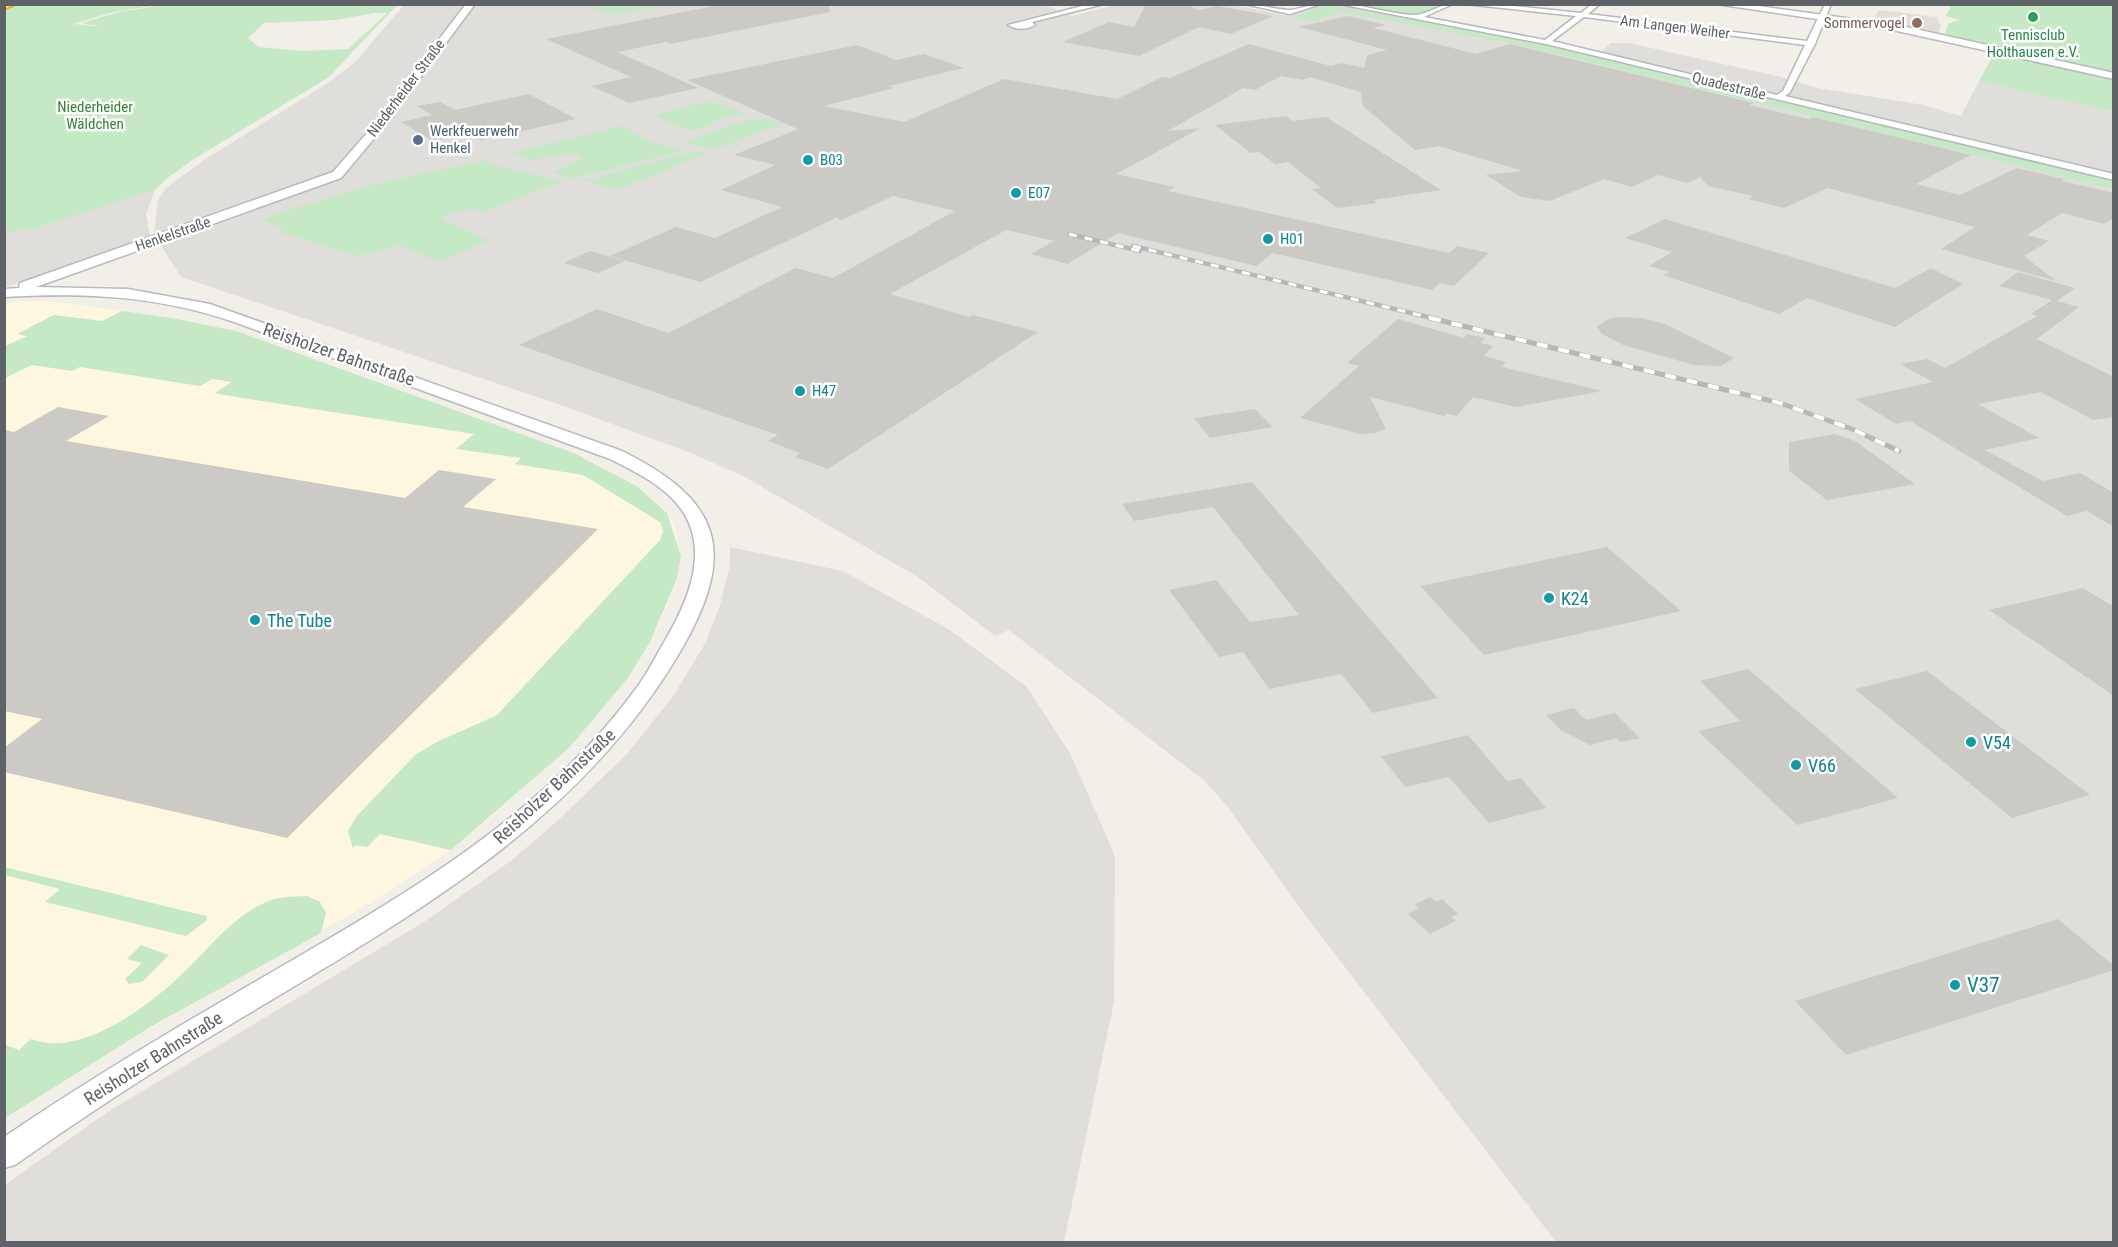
<svg xmlns="http://www.w3.org/2000/svg" width="2118" height="1247" font-family="'Roboto Condensed',sans-serif">
  <style>
    .commercial { fill: #fef7e0 }
    .industrial { fill: #e0deda }
    .education { fill: #e1ded6 }
    .green { fill: #c5e8c5; fill-rule: evenodd }
    .building { fill: #cccac5 }
    .lines { fill: none; stroke-linecap: round; stroke-linejoin: round }
    .street-casing { stroke: #b5b8bc; stroke-width: 3 }
    .secondary-casing { stroke: #b6babf; stroke-width: 3 }
    .highway-casing { stroke: #f9ab00; stroke-width: 4 }
    .street { fill: #fff; fill-rule: evenodd }
    .secondary { fill: #fff; fill-rule: evenodd }
    .highway { fill: #fde293; fill-rule: evenodd }
    .rail-far1-casing { stroke: #b6b7b8; stroke-width: 4.5 }
    .rail-casing { stroke: #b6b7b8; stroke-width: 5 }
    .rail-far1 { stroke: #fff; stroke-width: 3; stroke-dasharray: 8; stroke-linecap: butt }
    .rail { stroke: #fff; stroke-width: 4; stroke-dasharray: 11; stroke-linecap: butt }
    .leisure-dot { fill: #2e9e5b; stroke: #fff; stroke-width: 2 }
    .education-dot { fill: #8d6e63; stroke: #fff; stroke-width: 2 }
    .service-dot { fill: #5c6f8a; stroke: #fff; stroke-width: 2 }
    .culture-dot { fill: #0f9aa8; stroke: #fff; stroke-width: 2 }
    .labels { text-anchor: middle; dominant-baseline: central; stroke-width: 5; stroke-linejoin: round; paint-order: stroke }
    .far-education-label { font-size: 15px; fill: #785e54; stroke: #fff; text-anchor: end }
    .far-street-label { font-size: 15px; fill: #5f6368; stroke: #fff }
    .far-leisure-label { font-size: 15px; fill: #27864d; stroke: #fff }
    .far-park-label { font-size: 15px; fill: #348238; stroke: #fff }
    .far-service-label { font-size: 15px; fill: #4e5e75; stroke: #fff; text-anchor: start }
    .far-culture-label { font-size: 15px; fill: #0d838f; stroke: #fff; text-anchor: start }
    .street-label { font-size: 18px; fill: #5f6368; stroke: #fff }
    .culture-label { font-size: 18px; fill: #0d838f; stroke: #fff; text-anchor: start }
    .near-culture-label { font-size: 21px; fill: #0d838f; stroke: #fff; text-anchor: start }
  </style>
  <rect width="100%" height="100%" fill="#f1efe8"/>
  <path class="commercial" d="M18 301H49L172 318 236 331 574 453 638 487 659 504 667 513 675 529 681 556 677 578 658 626 627 679 569 748 484 823 451 850 365 906 61 1079 5 1117V305Z"/>
  <path class="industrial" d="M1041 4 1072 16 1115 5 1227 4 1290 16 1320 5H1338L1539 42 1587 54 1601 52 1611 43H1629L1781 77 1817 88 1924 105 1961 116 1979 81 2113 112V1242H1556L1305 915 1227 806 1206 782 1009 630 995 636 918 577 743 476 691 453 561 405 181 277 154 235 158 200 167 187 204 160 331 81 355 62 404 5Z
    M155 190 146 214 151 240 5 287 4 233 34 229Z
    M730 547 843 571 948 629 1026 686 1070 753 1115 856 1114 1002 1064 1242H5V1185L106 1113 424 922 512 860 556 822 627 754 674 695 706 642 720 605 730 565Z"/>
  <path class="education" d="M1878 10 1937 17 1941 27 1938 34 1893 25 1894 21 1874 19Z"/>
  <path class="green" d="M30 4 158 5 113 12 73 24 104 27 81 23 119 12 163 5H397L329 77 194 159 166 179 155 190 34 229 5 233 4 8ZM387 13 348 49 304 51 259 47 248 38 264 23 335 20 375 13Z
    M607 5H636L628 7 663 5 611 15 603 12 605 10 593 11 596 6Z
    M1326 5 1525 40 2113 180V189L1511 43 1341 12 1312 21 1293 17Z
    M1351 5H1448L1416 17Z
    M1952 5H2113V73L1945 35 1948 24 1960 20 1946 16Z
    M1995 52 2113 79V112L1979 81Z
    M708 101 728 106 743 114 714 121V123C689 138 677 126 653 115Z
    M765 118 783 123 716 149 684 143 737 122Z
    M622 126 654 143 687 150 570 179 554 172 582 158 575 153 532 160 511 153Z
    M695 151 706 154 618 190 583 181Z
    M484 160 497 166 563 181 484 212 472 208 438 218 489 241 438 262 399 245 358 256 282 233 284 231 261 219 363 187Z
    M122 311 172 318 236 331 574 453 638 487 667 513 681 556 677 578 650 642 627 679 569 748 451 850 380 834 367 847 356 845 353 848 348 831 356 817 415 755 437 742 497 715 660 540 663 531 660 522 583 475 515 464 521 458 456 449 474 434 218 394 215 393 232 382 212 379 200 386 80 367 72 371 32 365 5 378V346L27 336 17 334 54 315 102 321Z
    M4 867 206 916 207 920 186 936 45 902 60 889 5 875Z
    M307 896 320 902 326 913 321 933 152 1026 5 1118V1045L19 1050 31 1039C80 1058 146 1008 180 976 207 951 228 921 262 904 276 896 291 897 307 896Z
    M141 945 169 955 142 982 129 984 125 979 142 963 127 959Z"/>
  <path class="building" d="M724 4H829L830 12 671 44 666 42 617 52 698 88 629 103 591 86 631 77 546 39Z
    M1146 4H1185L1199 10 1217 6 1273 16 1231 34 1199 27 1139 56 1063 42 1109 22 1134 27Z
    M1348 16 1386 25 1373 28 1476 54 1510 44 1754 103 1749 105 1808 119 1813 117 1971 155 1916 184 1960 195 2017 168 2064 179 2062 181 2114 193V218L2104 224 2062 213 2027 235 2049 241 2024 256 2056 281 1941 249 1975 227 1828 188 1784 208 1748 199 1753 196 1708 186 1700 177 1687 183 1658 175 1632 187 1604 179 1550 201 1521 197 1486 175 1523 171 1439 146 1415 150 1363 106 1361 92 1310 77 1303 80 1281 76 1255 90 1243 88 1168 131 1201 128 1116 174 1175 187 1168 191 1449 253 1457 246 1489 253 1454 286 1440 283 1432 290 1273 253 1256 266 1118 233 1068 264 1031 254 1054 241 1006 230 890 294 969 317 973 315 1038 332 828 469 795 457 800 453 768 441 778 435 519 345 597 309 668 333 796 268 833 278 955 211 893 196 840 221 838 217 700 282 610 256 676 227 715 238 782 207 721 190 775 165 734 155 798 129 687 80 857 45 896 60 924 54 964 68 889 86 894 88 824 106 904 122 1004 79 1117 99 1162 77 1170 78 1249 44 1331 66 1341 63 1364 68 1367 55 1387 50 1299 27Z
    M529 94 576 119 481 140 469 133 433 141 401 122 432 115 417 106 440 102 455 110Z
    M1286 116 1293 121 1326 117 1441 190 1373 200 1378 203 1337 208 1312 189 1321 188 1288 162 1275 164 1259 152 1251 153 1215 125Z
    M1665 219 1895 288 1931 268 1963 284 1895 327 1807 298 1779 314 1663 275 1670 272 1649 266 1672 252 1625 238Z
    M590 251 625 261 598 273 564 263Z
    M2018 272 2075 288 2057 301 2079 307 2037 339 2114 377V417L2093 420 2041 392 1978 404 2039 438 1985 450 2043 481 2080 473 2114 493V527L2087 511 2067 516 1910 421 1896 424 1855 399 1933 382 1900 364 1927 359 1945 368 2037 316 2031 314 2052 300 1999 286Z
    M1622 317 1642 318 1665 324 1734 358 1721 366 1694 365 1623 345 1602 334 1597 327 1608 319Z
    M1398 319 1464 338 1467 334 1485 338 1481 343 1493 346 1484 356 1506 362 1502 367 1602 391 1516 407 1473 397 1457 416 1447 414 1444 416 1370 397 1386 429 1375 433 1361 434 1300 418 1359 366 1347 363Z
    M58 407 109 416 66 441 405 498 439 470 496 479 463 507 598 529 287 838 4 772V748L42 719 4 711V430L14 432Z
    M1255 409 1273 427 1210 438 1194 418Z
    M1835 434 1855 441 1915 484 1827 500 1789 471V442Z
    M1252 482 1401 655 1438 698 1373 713 1341 674 1269 689 1243 652 1219 657 1169 590 1216 580 1250 622 1299 615 1213 507 1134 521 1122 504Z
    M1607 547 1681 611 1484 655 1420 586Z
    M2083 588 2114 607V696L1989 610Z
    M1748 669 1789 704 1898 798 1797 825 1698 731 1740 721 1700 681Z
    M1927 671 2090 795 2012 818 1855 689Z
    M1574 708 1586 720 1615 713 1640 738 1621 742 1617 738 1590 745 1561 730 1546 715Z
    M1468 735 1507 781 1521 778 1546 808 1489 823 1449 777 1405 787 1381 756Z
    M1430 897 1436 902 1442 899 1458 914 1451 917 1456 921 1430 934 1408 914 1419 908 1415 904Z
    M2058 919 2114 966V970L1846 1055 1795 1001Z"/>
  <g class="lines">
    <g class="street-casing">
      <path id="street" d="M1090 4H1104L1032 22 1035 25C1027 30 1016 30 1008 25Z
        M1244 4C1259 4 1273 9 1288 10 1298 10 1310 4 1321 4L1290 14Z
        M1339 4C1364 4 1388 14 1413 15 1426 16 1439 4 1453 4L1424 17 1545 40 1576 16 1465 4H1494L1581 13 1592 4H1600L1588 14 1807 41 1825 4H1831L1815 44 1790 92 1785 96 2114 174V180L1546 44ZM1584 17 1805 45 1783 91 1777 95 1552 41Z"/>
    </g>
    <g class="secondary-casing">
      <path id="secondary" d="M466 4H475L382 129 341 178 36 287 128 289 210 304 622 451C719 499 738 549 684 645 574 838 377 934 195 1046 134 1084 74 1123 15 1165L4 1168V1137C79 1086 157 1039 236 993 381 908 540 824 640 683 650 669 658 652 667 637 686 604 706 559 688 521 674 490 638 473 610 459L234 322C159 296 84 292 4 297V289L19 288 20 283 333 172 374 125Z
        M1716 4H1744L1897 25 2114 73V79L1897 31Z"/>
    </g>
    <g class="highway-casing">
      <path id="highway" d="M4 4H15L4 9Z"/>
    </g>
    <use href="#street" class="street"/>
    <use href="#secondary" class="secondary"/>
    <use href="#highway" class="highway"/>
    <g class="rail-far1-casing">
      <path id="rail-far1" d="M1069 234 1140 251
        M1133 246 1436 319"/>
    </g>
    <g class="rail-casing">
      <path id="rail" d="M1430 318 1780 403 1852 429 1899 451"/>
    </g>
    <use href="#rail-far1" class="rail-far1"/>
    <use href="#rail" class="rail"/>
  </g>
  <circle class="leisure-dot" cx="2033" cy="17" r="6"/>
  <circle class="education-dot" cx="1917" cy="23" r="6"/>
  <circle class="service-dot" cx="418" cy="140" r="6"/>
  <g class="culture-dot">
    <circle cx="808" cy="160" r="6"/>
    <circle cx="1016" cy="193" r="6"/>
    <circle cx="1268" cy="239" r="6"/>
    <circle cx="800" cy="391" r="6"/>
    <circle cx="1549" cy="598" r="6"/>
    <circle cx="255" cy="620" r="6"/>
    <circle cx="1971" cy="742" r="6"/>
    <circle cx="1796" cy="765" r="6"/>
    <circle cx="1955" cy="985" r="6"/>
  </g>
  <g class="labels">
    <g class="far-education-label">
      <text x="1905" y="23">Sommervogel</text>
    </g>
    <g class="far-street-label">
      <text transform="translate(1675 27) rotate(7)">Am Langen Weiher</text>
      <text transform="translate(1729 86) rotate(14)">Quadestraße</text>
      <text transform="translate(406 88) rotate(-53)">Niederheider Straße</text>
      <text transform="translate(173 234) rotate(-19)">Henkelstraße</text>
    </g>
    <g class="far-leisure-label">
      <text x="2033" y="35">Tennisclub<tspan x="2033" dy="17">Holthausen e.V.</tspan></text>
    </g>
    <g class="far-park-label">
      <text x="95" y="107">Niederheider<tspan x="95" dy="17">Wäldchen</tspan></text>
    </g>
    <g class="far-service-label">
      <text x="430" y="131">Werkfeuerwehr<tspan x="430" dy="17">Henkel</tspan></text>
    </g>
    <g class="far-culture-label">
      <text x="820" y="160">B03</text>
      <text x="1028" y="193">E07</text>
      <text x="1280" y="239">H01</text>
      <text x="812" y="391">H47</text>
    </g>
    <g class="street-label">
      <text transform="translate(339 354) rotate(19)">Reisholzer Bahnstraße</text>
      <text transform="translate(554 786) rotate(-43)">Reisholzer Bahnstraße</text>
      <text transform="translate(153 1058) rotate(-32)">Reisholzer Bahnstraße</text>
    </g>
    <g class="culture-label">
      <text x="1561" y="598">K24</text>
      <text x="267" y="620">The Tube</text>
      <text x="1983" y="742">V54</text>
      <text x="1808" y="765">V66</text>
    </g>
    <g class="near-culture-label">
      <text x="1967" y="985">V37</text>
    </g>
  </g>
  <rect width="2118" height="1247" fill="none" stroke="#5f6368" stroke-width="12"/>
</svg>
